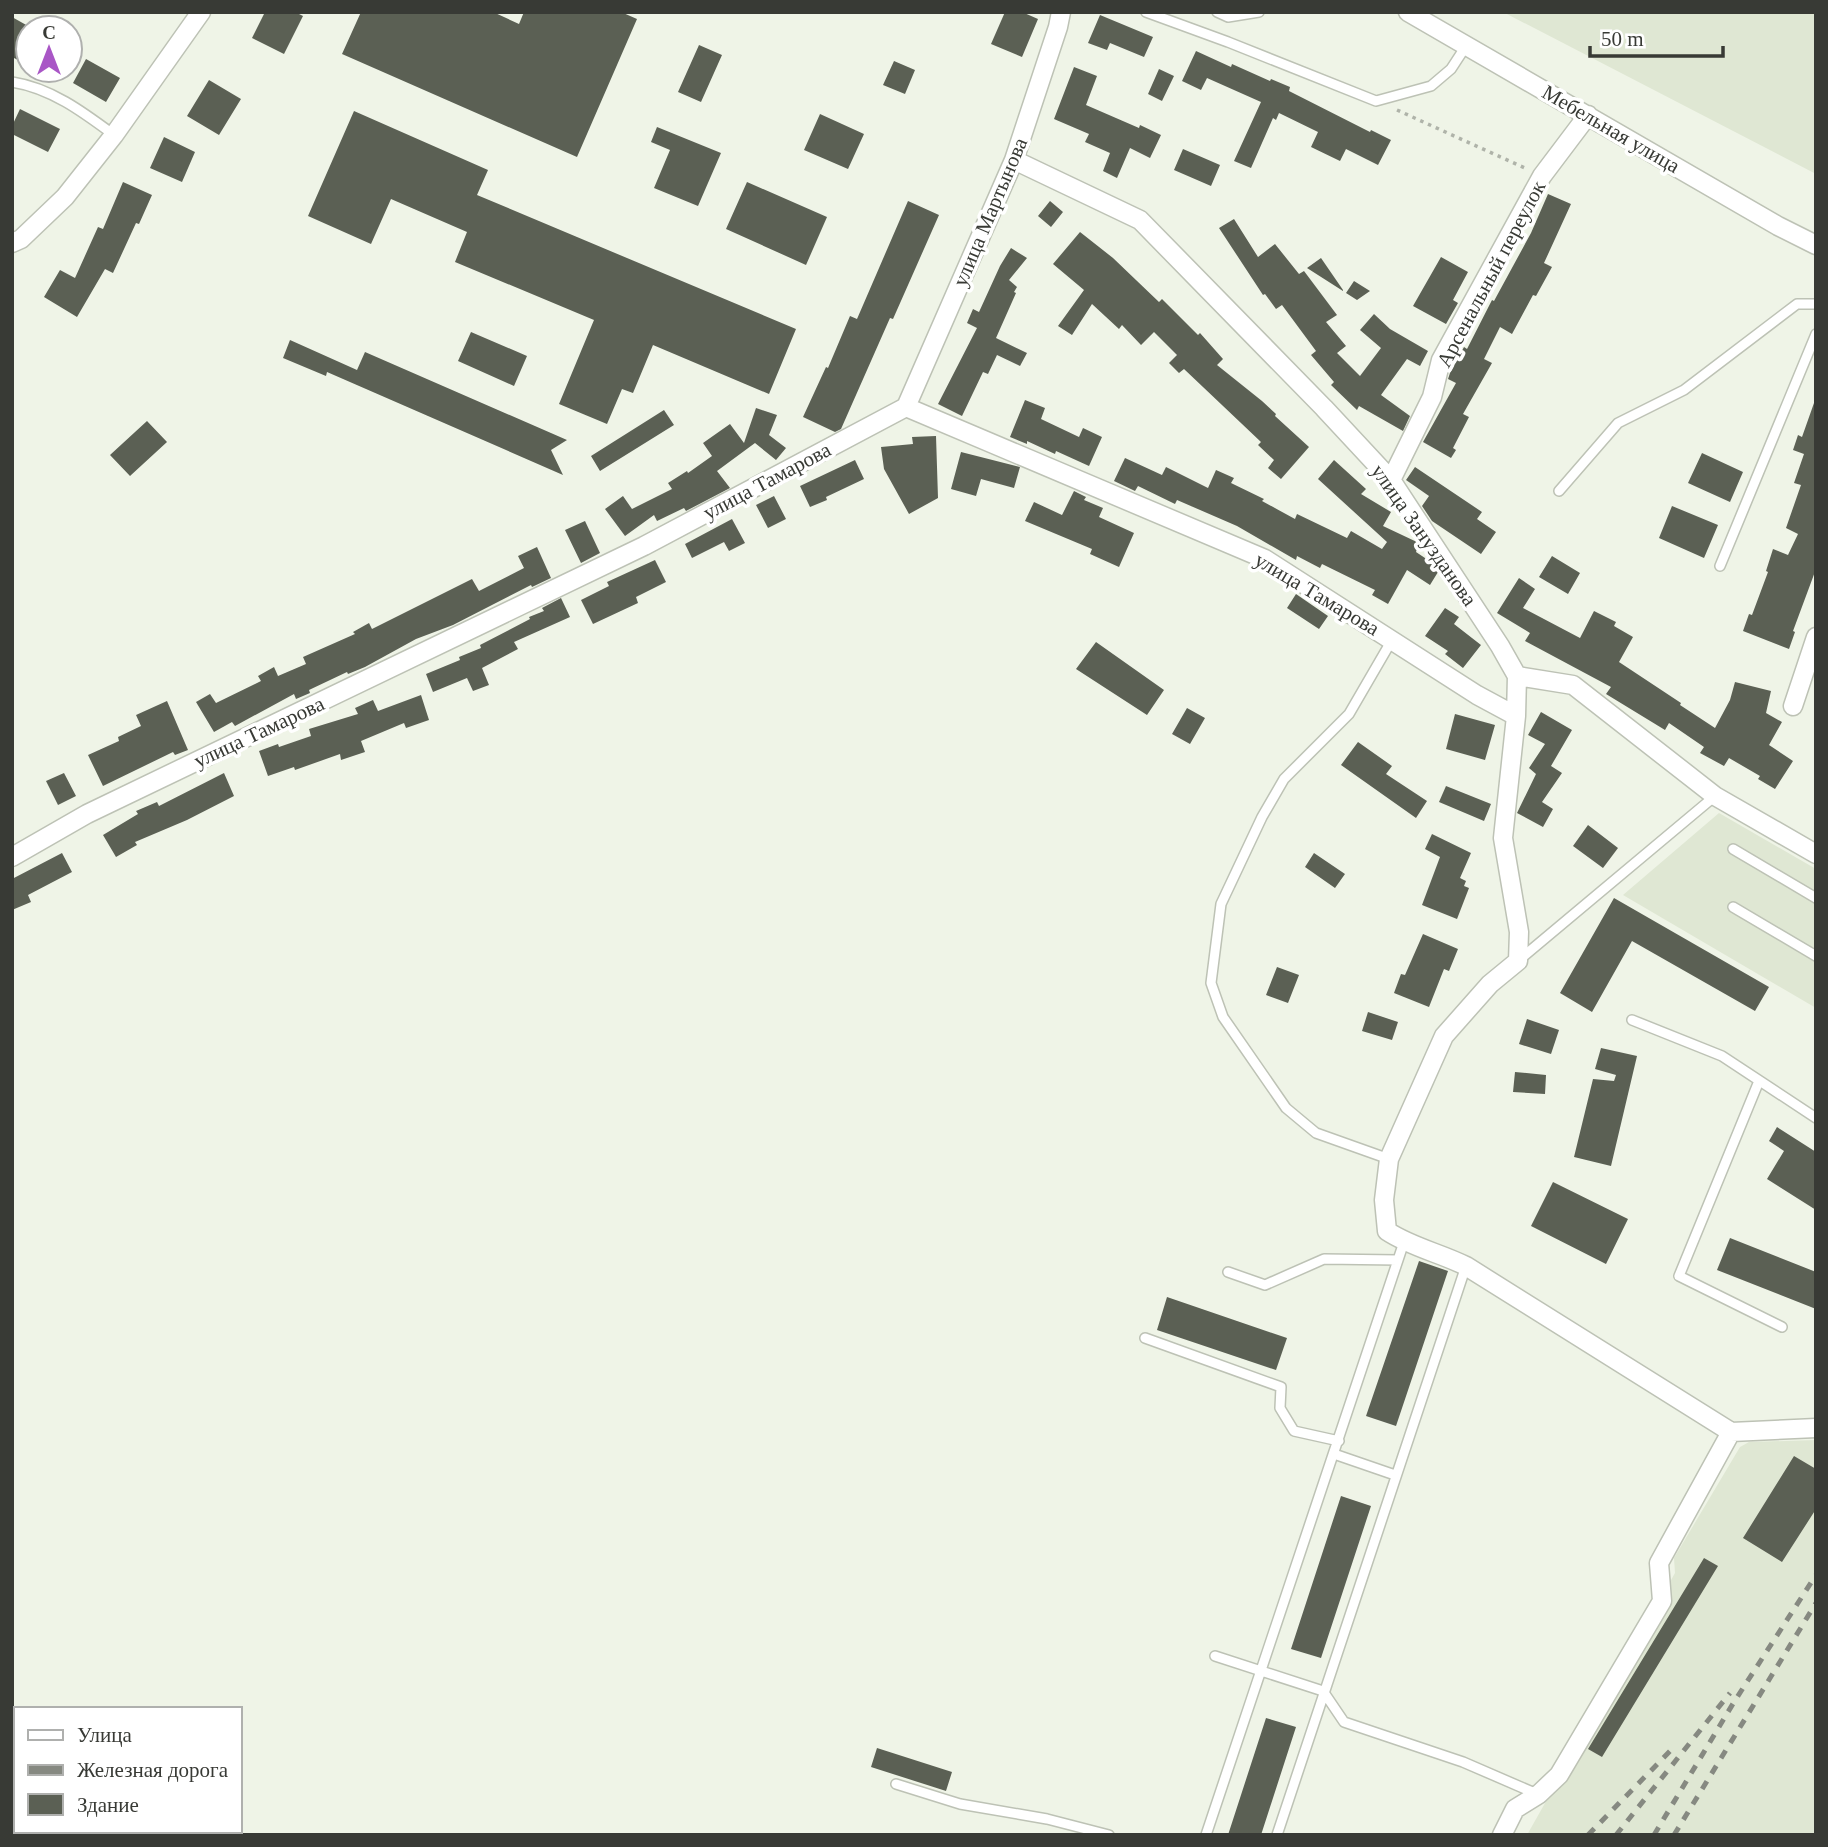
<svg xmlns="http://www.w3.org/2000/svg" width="1828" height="1847" font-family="Georgia,serif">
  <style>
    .built { fill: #dfe7d3 }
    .building { fill: #5b6054 }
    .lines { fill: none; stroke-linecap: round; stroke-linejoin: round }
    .service-casing { stroke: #bdc2b5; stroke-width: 12 }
    .minor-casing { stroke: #bdc2b5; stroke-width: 21 }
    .path { stroke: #afb3a9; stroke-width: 3.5; stroke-dasharray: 3.5 5; stroke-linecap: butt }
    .service { stroke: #fff; stroke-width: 9 }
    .minor { stroke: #fff; stroke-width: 18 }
    .rail { stroke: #868981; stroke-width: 5; stroke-dasharray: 9 9; stroke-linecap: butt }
    .labels { text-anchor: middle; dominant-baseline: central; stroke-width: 7; stroke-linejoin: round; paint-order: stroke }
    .street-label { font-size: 21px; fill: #383a35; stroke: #fff }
  </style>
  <rect width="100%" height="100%" fill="#eff4e7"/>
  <path class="built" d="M1503 12H1816V174Z
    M1719 813 1816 869V1008L1623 895Z
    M1816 1440V1835H1527L1675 1573 1674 1558 1740 1447 1749 1442Z"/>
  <path class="building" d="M265 12H295L303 16 284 54 252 38Z
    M361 12H493L519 24 524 12H621L637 19 577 157 342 54Z
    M1005 12H1022L1038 19 1022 57 991 44Z
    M1100 15 1153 37 1144 57 1110 43 1107 50 1088 43Z
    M12 17 28 26V50L22 62 12 57Z
    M699 45 722 55 701 102 678 92Z
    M1196 51 1231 67 1232 64 1270 81 1271 79 1290 87 1289 91 1370 132 1371 130 1391 140 1378 165 1346 149 1340 161 1311 147 1318 132 1279 113 1276 120 1273 118 1251 168 1234 161 1261 102 1207 78 1201 90 1182 81Z
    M86 59 120 78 106 102 73 83Z
    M894 61 915 70 905 94 883 85Z
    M1074 67 1097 76 1086 105 1139 128 1140 125 1161 135 1150 158 1130 148 1117 178 1103 171 1110 153 1085 142 1089 134 1054 119Z
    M1159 69 1174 76 1162 101 1148 94Z
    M209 80 241 99 219 135 187 116Z
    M20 109 60 129 48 152 12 134V126Z
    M354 111 488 170 477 195 796 329 769 394 653 345 633 393 622 389 607 424 559 404 594 320 455 262 467 232 391 199 371 244 308 216Z
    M820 114 864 134 848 169 804 150Z
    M657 127 721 153 698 206 654 188 670 150 651 142Z
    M164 137 195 152 182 182 150 168Z
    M1183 149 1220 165 1211 186 1174 170Z
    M123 182 152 195 139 224 136 223 113 273 105 269 77 317 44 297 60 270 75 278 98 227 103 229Z
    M747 182 827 217 806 265 726 229Z
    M1548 194 1571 204 1544 263 1552 267 1536 296 1533 295 1512 334 1500 327 1484 359 1492 363 1463 414 1469 417 1453 448 1456 450 1451 458 1423 442 1456 383 1448 379 1450 373 1464 347 1467 349 1492 300 1494 301 1531 233Z
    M908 201 939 215 893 319 890 318 841 429 835 432 803 417 826 367 828 368 850 316 857 319Z
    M1050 201 1063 212 1051 227 1038 216Z
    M1234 219 1258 257 1275 244 1299 274 1304 271 1337 315 1326 322 1346 346 1337 353 1360 376 1381 348 1360 330 1374 314 1390 329 1428 351 1420 366 1407 359 1381 395 1410 416 1403 431 1359 406 1357 410 1331 385 1334 382 1311 355 1316 351 1282 305 1276 309 1265 294 1263 295 1219 228Z
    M1080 232 1113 258 1159 302 1162 299 1198 335 1200 333 1223 359 1217 365 1262 401 1276 414 1275 416 1309 447 1281 479 1268 468 1274 460 1258 445 1261 442 1184 369 1179 373 1169 363 1177 355 1154 332 1141 345 1122 325 1119 329 1092 304 1072 335 1058 326 1084 290 1053 264Z
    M1011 248 1027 258 1009 280 1017 287 1014 292 1016 293 996 338 1027 353 1020 366 997 355 988 374 983 372 962 416 938 404 977 328 967 323 973 309 979 312 1000 266Z
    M1441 257 1468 272 1453 300 1458 303 1446 324 1413 306Z
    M1321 258 1343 290V291L1307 268Z
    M1354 281 1370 291 1357 300 1346 293Z
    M471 332 527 356 514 386 458 361Z
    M290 340 357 370 365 352 567 440 551 450 563 475 327 372 326 376 283 358Z
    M1025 400 1045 408 1041 419 1079 437 1083 428 1102 437 1089 466 1056 451 1055 454 1027 441V444L1010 437Z
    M1814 403 1816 404V569L1793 631 1795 632 1789 649 1743 631 1749 614 1752 615 1768 572 1766 571 1773 549 1788 555 1798 534 1786 528 1801 485 1794 483 1804 454 1793 450 1798 435 1802 437Z
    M756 408 777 415 769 435 786 448 776 460 755 443 717 471 730 488 686 511 684 508 657 521 654 515 625 536 605 509 623 496 632 509 672 489 668 483 687 471 688 473 712 456 703 443 730 424 744 443Z
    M664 410 674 425 600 471 591 456Z
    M147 421 167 442 130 476 110 455Z
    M936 436 938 498 909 514 884 469 881 447 913 444 912 437Z
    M961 452 1020 467 1014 488 981 479 976 496 951 489Z
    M1702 453 1743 472 1730 502 1688 483Z
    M1125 458 1162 475 1166 467 1208 488 1216 470 1234 478 1231 483 1264 499 1262 501 1295 519 1297 514 1347 538 1351 531 1382 549 1387 542 1318 479 1334 460 1366 489 1361 494 1391 512 1383 526 1419 543 1416 552 1431 562 1438 572 1430 585 1407 570 1388 604 1372 595 1375 590 1322 564 1320 568 1297 556 1296 560 1237 526 1177 500 1175 504 1138 486 1135 491 1114 481Z
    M855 460 864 479 826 497 827 500 810 507 800 486Z
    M1415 467 1482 512 1477 519 1496 532 1481 554 1432 521 1422 506 1429 496 1406 480Z
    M1074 491 1086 497 1084 500 1103 508 1099 517 1134 533 1119 567 1090 554 1092 549 1025 521 1034 502 1062 515Z
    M774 496 786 519 768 528 756 505Z
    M1672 506 1718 525 1704 558 1659 538Z
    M732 519 745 543 729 551 724 542 692 558 685 544Z
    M585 521 600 553 581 563 565 530Z
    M537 547 551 578 532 587 531 585 453 625 416 639 365 667 348 674 347 672 309 690 310 693 296 699 294 694 235 726 232 722 214 732 196 702 210 694 216 703 261 681 258 676 274 667 278 676 306 664 303 657 355 634 353 632 369 623 372 629 472 579 479 591 524 568 518 556Z
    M1552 556 1580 573 1568 594 1539 577Z
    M655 560 666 582 636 597 638 603 593 624 581 600 609 586 607 582Z
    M1519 578 1535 589 1523 608 1580 638 1594 611 1616 622 1614 626 1633 637 1619 662 1681 703 1680 705 1715 728 1730 700 1735 682 1771 691 1766 713 1782 722 1769 745 1793 761 1775 789 1758 779 1760 776 1729 758 1724 766 1700 753 1704 747 1669 723 1665 730 1606 694 1611 687 1525 641 1530 633 1497 613Z
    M1296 594 1328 616 1319 629 1287 608Z
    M561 598 570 617 514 642 518 649 482 668 489 685 473 691 467 678 433 692 426 674 460 660 459 657 481 648 480 645 530 619 529 617 544 611 542 608Z
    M1445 608 1459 617 1454 624 1481 645 1463 668 1445 654 1448 651 1425 636Z
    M1096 642 1164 690 1147 715 1076 669Z
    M421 695 429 720 406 728 404 723 361 741 365 752 341 760 340 754 295 770 294 767 268 776 259 751 278 744 279 747 311 736 309 729 358 714 355 708 373 700 378 711Z
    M167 701 188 750 175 755 173 752 103 786 88 755 119 741 118 737 141 726 136 715Z
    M1187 708 1205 718 1190 744 1172 734Z
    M1541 712 1572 730 1551 766 1562 773 1542 802 1553 809 1543 827 1517 813 1536 774 1529 768 1545 744 1528 735Z
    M1455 714 1495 725 1485 760 1446 749Z
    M1358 742 1392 766 1386 774 1427 801 1416 818 1341 765Z
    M64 773 76 796 58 805 46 781Z
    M224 773 234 796 187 820 135 842 137 845 116 857 103 835 138 814 136 811 157 802 159 806Z
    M1446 786 1491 804 1484 821 1439 802Z
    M1588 825 1618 848 1603 868 1573 846Z
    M1432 834 1471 853 1460 878 1466 881 1464 886 1469 888 1457 919 1422 905 1440 857 1425 849Z
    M62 853 72 872 28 895 31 902 12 910V879Z
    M1314 853 1345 874 1335 888 1305 867Z
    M1614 898 1769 987 1755 1011 1632 941 1592 1012 1560 993Z
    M1423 934 1458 949 1449 971 1444 969 1429 1007 1394 993 1401 974 1405 975Z
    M1277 967 1299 975 1288 1003 1266 995Z
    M1368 1012 1398 1022 1392 1040 1362 1031Z
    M1527 1019 1559 1030 1551 1054 1519 1044Z
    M1601 1048 1637 1056 1611 1166 1574 1157 1593 1079 1614 1081 1616 1075 1595 1069Z
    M1515 1072 1546 1075 1545 1094 1513 1092Z
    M1777 1127 1816 1152V1210L1767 1179 1784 1151 1769 1141Z
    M1553 1182 1628 1219 1606 1264 1531 1226Z
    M1730 1238 1816 1272V1309L1717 1270Z
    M1419 1261 1448 1271 1396 1426 1366 1416Z
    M1167 1297 1287 1338 1276 1370 1157 1330Z
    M1794 1456 1816 1469V1509L1782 1562 1743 1538Z
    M1341 1496 1371 1506 1321 1658 1291 1649Z
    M1704 1558 1718 1566 1602 1757 1588 1749Z
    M1266 1718 1296 1727 1261 1835H1228Z
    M877 1748 952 1772 946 1791 871 1767Z"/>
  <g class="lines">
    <g class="service-casing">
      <path id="service" d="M1146 12 1228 42 1376 101 1431 86 1451 69 1466 46
        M1217 12 1228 17 1259 12
        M12 82C51 88 83 112 114 135
        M1559 491 1618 423 1684 390 1797 304H1816
        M1720 566 1816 334
        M1733 849 1816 898
        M1733 907 1816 956
        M1519 960 1715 796
        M1632 1020 1722 1056 1816 1118
        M1759 1081 1679 1276 1782 1327
        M1389 1159 1316 1133 1286 1108 1223 1017 1211 983 1221 904 1262 817 1284 779 1349 714 1392 640
        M1228 1272 1265 1285 1324 1259 1398 1260
        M1145 1338 1281 1387 1280 1408 1294 1431 1339 1441
        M1334 1454 1395 1475
        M1215 1656 1323 1691 1344 1722 1463 1762 1537 1794
        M896 1784 960 1804 1047 1819 1109 1835
        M1206 1835 1404 1242
        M1277 1835 1466 1266"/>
    </g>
    <g class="minor-casing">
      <path id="minor" d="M1408 12 1778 226 1816 245
        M1014 160 1140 220 1324 408 1391 480 1500 646 1517 676 1573 685 1715 796 1816 854
        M12 243 21 239 65 197 114 135 201 12
        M906 407 1265 559 1477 695 1516 716 1503 838 1519 932 1518 961 1490 984 1444 1036 1389 1159 1384 1200 1387 1231C1411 1247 1440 1253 1466 1266L1731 1432 1816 1428
        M906 407 1014 160 1058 27 1061 12
        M1391 480 1432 397 1441 360 1542 176 1588 115
        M1793 706 1816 637
        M1516 716 1517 676
        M12 857 87 814 644 546 906 407
        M1502 1835 1515 1809 1539 1794 1559 1775 1662 1601 1659 1563 1731 1432"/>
    </g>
    <path class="path" d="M1397 110 1527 169"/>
    <use href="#service" class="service"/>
    <use href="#minor" class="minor"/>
    <path class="rail" d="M1588 1835 1676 1745
      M1616 1835 1730 1693
      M1654 1835 1734 1702 1816 1575
      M1674 1835 1816 1603"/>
  </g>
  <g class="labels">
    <g class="street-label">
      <text transform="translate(1611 129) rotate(30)">Мебельная улица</text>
      <text transform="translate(990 212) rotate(-67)">улица Мартынова</text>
      <text transform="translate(1491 274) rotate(-62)">Арсенальный переулок</text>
      <text transform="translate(767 481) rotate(-28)">улица Тамарова</text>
      <text transform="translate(1424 535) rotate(55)">улица Занузданова</text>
      <text transform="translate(1317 594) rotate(31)">улица Тамарова</text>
      <text transform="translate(259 732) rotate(-25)">улица Тамарова</text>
    </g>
  </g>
  <rect width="1828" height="1847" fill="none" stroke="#383a35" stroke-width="28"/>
  <rect x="14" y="1707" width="228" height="126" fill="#ffffff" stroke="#afb0ae" stroke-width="2"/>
  <rect x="28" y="1730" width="35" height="10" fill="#ffffff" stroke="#afb0ae" stroke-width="2"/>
  <text x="77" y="1742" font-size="21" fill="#383a35">Улица</text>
  <rect x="28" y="1765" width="35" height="10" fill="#868981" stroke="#afb0ae" stroke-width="2"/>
  <text x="77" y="1777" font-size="21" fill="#383a35">Железная дорога</text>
  <rect x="28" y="1794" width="35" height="21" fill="#5b6054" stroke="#afb0ae" stroke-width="2"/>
  <text x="77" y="1812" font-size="21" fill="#383a35">Здание</text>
  <g transform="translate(49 49)"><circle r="33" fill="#ffffff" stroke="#afb0ae" stroke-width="2"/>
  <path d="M0-5L12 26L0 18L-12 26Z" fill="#a956c6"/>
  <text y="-10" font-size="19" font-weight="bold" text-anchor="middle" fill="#383a35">С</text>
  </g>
  <path d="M1590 46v10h133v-10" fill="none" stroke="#383a35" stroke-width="3.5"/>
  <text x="1601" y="46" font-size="21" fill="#383a35" stroke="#ffffff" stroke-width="5" paint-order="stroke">50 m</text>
</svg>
